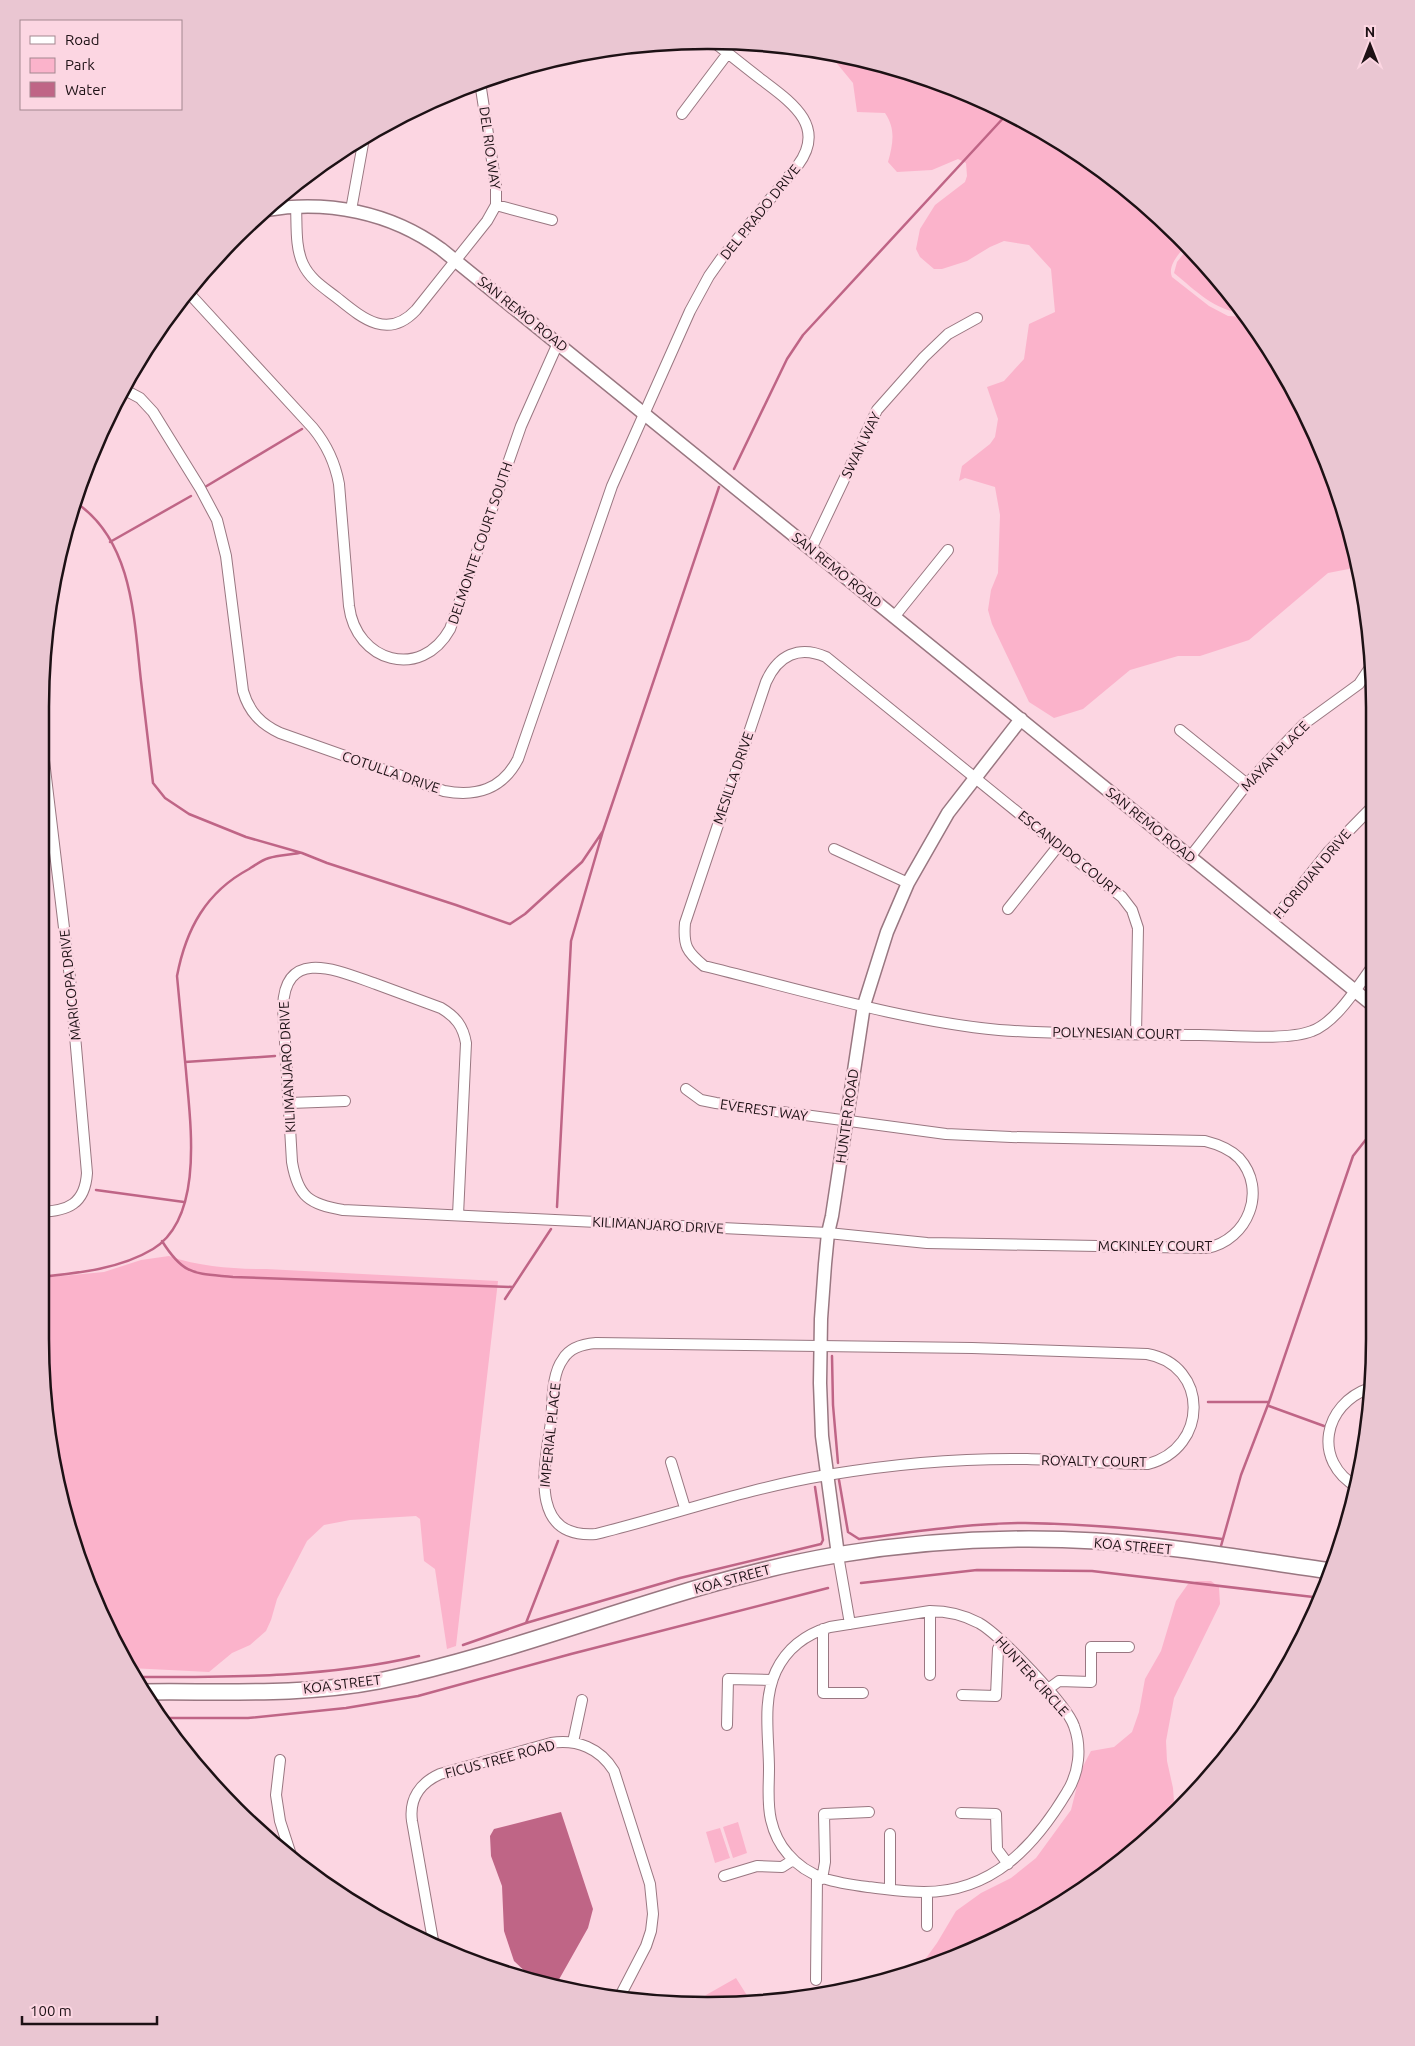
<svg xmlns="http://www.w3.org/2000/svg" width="1415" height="2046" font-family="Ubuntu,sans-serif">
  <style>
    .green { fill: #fbb3cb }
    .water { fill: #bf6586 }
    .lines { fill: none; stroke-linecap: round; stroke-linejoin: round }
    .stream { stroke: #bf6586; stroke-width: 2.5 }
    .minor-casing { stroke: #997781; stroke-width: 12 }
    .tertiary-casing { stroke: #997781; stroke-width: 15 }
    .secondary-casing { stroke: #997781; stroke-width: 18 }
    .minor { stroke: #fff; stroke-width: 10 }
    .tertiary { stroke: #fff; stroke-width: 12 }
    .secondary { stroke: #fff; stroke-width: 15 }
    .labels { text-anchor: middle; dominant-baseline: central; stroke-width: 5; stroke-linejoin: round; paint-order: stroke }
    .street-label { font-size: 14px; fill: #1d1115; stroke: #fcd6e2 }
    .rim { fill: none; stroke: #1d1115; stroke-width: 2.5 }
  </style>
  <rect width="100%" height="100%" fill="#fcd6e2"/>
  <path class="green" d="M824 52 838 53 963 91 1079 153 1180 236 1187 244C1180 253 1167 265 1172 277L1209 306 1228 316 1247 317 1262 336 1306 412 1359 567 1328 573 1249 640 1200 656H1178L1130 670 1083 709 1054 718 1029 702 992 624 988 610 991 590 998 573 1000 515 995 487 965 478 959 481 962 466 990 444 995 437 998 419 987 387 1004 381 1024 359 1029 324 1055 312 1051 269 1029 245 1004 241 990 247 967 261 942 269H934L920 257 916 249 920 229 935 205 965 182 967 176 966 163 958 159 932 170 897 172 888 162C893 144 896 129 885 113L857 112 853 83 830 55Z
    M1189 247 1243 313C1215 311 1195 290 1174 273L1177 262Z
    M169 1256C201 1267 233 1269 266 1269L498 1281 456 1646 447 1649 435 1569 424 1561 420 1519 416 1516 350 1520 324 1525 307 1541 277 1599 271 1620 266 1631 250 1645 232 1653 209 1672 130 1668 91 1594 63 1512 40 1339V1278L104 1272 141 1260Z
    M1197 1581H1211L1219 1587 1220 1604 1174 1698 1166 1741 1167 1761 1173 1788 1175 1815 1079 1893 1003 1937 921 1965 937 1943 956 1911 981 1893 1011 1878 1036 1858 1071 1810 1081 1770 1091 1751 1114 1747 1132 1732 1139 1712 1145 1679 1161 1651 1176 1601 1188 1584Z
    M738 1822 747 1853 733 1858 723 1827Z
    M720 1828 730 1858 715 1863 706 1832Z
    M736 1978 748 1997 773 2001 808 1992 839 1987 854 1988C808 2003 750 2005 701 2003L706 1995Z"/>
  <path class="water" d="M561 1812 593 1909 588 1928 557 1983 530 1976 514 1961 504 1931 502 1886 491 1856 490 1836 494 1829Z"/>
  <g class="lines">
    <path class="stream" d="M734 469 787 359 803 335 1007 114
      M205 487 302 429
      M78 504C133 543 134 619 141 681 145 715 149 749 153 783L165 798 189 814 246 837 302 853 327 863 456 905 510 924 525 914 582 862 603 831
      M110 542 191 496
      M185 1062 275 1056
      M96 1190 184 1202
      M557 1207 571 941 603 831 719 487
      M162 1241C184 1276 194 1273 233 1277L513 1287
      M40 1277C78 1273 120 1269 153 1249 205 1217 190 1121 186 1071 183 1039 180 1008 177 976 186 929 206 892 249 869 255 865 262 860 269 858 279 855 289 855 299 853
      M505 1299 551 1229
      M832 1356 833 1405 838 1463
      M1208 1402H1269
      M1269 1406 1324 1426
      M839 1480 848 1532 859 1539C914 1532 970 1523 1025 1523 1091 1524 1157 1530 1222 1539
      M1221 1546 1241 1475 1269 1402 1353 1156 1375 1128
      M861 1583 977 1570 1092 1571 1322 1598
      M526 1623 558 1541
      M463 1645 526 1623 680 1578 821 1544 823 1540 815 1487
      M135 1677C231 1677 325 1678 419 1656
      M160 1718H248L346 1708 418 1696 571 1654 828 1588"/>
    <g class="minor-casing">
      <path id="minor" d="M682 114 728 53
        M496 205 552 220
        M296 207C297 225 295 247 303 264 310 279 323 287 336 297 361 317 387 341 416 310L487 221 496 205V186L480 82
        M351 210 364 138
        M187 291 313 428C327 445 335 462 339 484L349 606C356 662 421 681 450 629L521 426 558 343
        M123 389 140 398 153 412 200 488 217 520 226 556 243 691C249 712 261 724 280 733L444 791C476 797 502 790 518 759L612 486 690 311 709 276 721 259 798 165C827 126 791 102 762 80 745 67 728 53 711 40
        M811 549 877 410 924 357 948 334 977 318
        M894 617 948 550
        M1180 730 1247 784
        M834 849 908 883
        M1190 857 1247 784 1273 756 1304 724 1359 684 1371 666
        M1008 909 1059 845
        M1271 923 1328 852 1375 804
        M1136 1034 1138 928 1132 910 1122 897 826 657C799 645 778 655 766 682L685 923C683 946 687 952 704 966 799 989 903 1021 999 1030 1065 1035 1133 1034 1199 1035 1228 1035 1287 1041 1312 1031 1337 1022 1359 984 1375 963
        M290 1103 345 1101
        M40 1212C68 1211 85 1204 87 1173L70 978 40 727
        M458 1215 466 1043C463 1026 456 1017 441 1008 419 1000 398 992 376 984 341 972 285 945 283 1007L292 1162C298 1197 309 1204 343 1210L828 1233 927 1243 1207 1248C1248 1240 1268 1190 1239 1158 1229 1148 1217 1144 1205 1141L1011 1137 946 1134 716 1103 701 1100 686 1089
        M596 1343 972 1348 1147 1354C1209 1365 1209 1448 1148 1464 1108 1464 1067 1460 1027 1459 961 1458 892 1464 827 1475 748 1488 673 1515 596 1534 527 1539 545 1464 551 1422 553 1403 551 1375 563 1359 570 1347 583 1344 596 1343Z
        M671 1462 685 1508
        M1357 1487C1312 1461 1323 1404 1370 1388
        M838 1555 850 1624
        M930 1611C948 1611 964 1615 979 1623 1000 1635 1067 1705 1074 1726 1082 1748 1079 1773 1067 1792 1034 1847 992 1892 924 1892 905 1892 887 1889 868 1887 837 1883 809 1879 788 1854 779 1844 774 1833 771 1820 767 1803 769 1786 769 1769 769 1737 762 1701 776 1671 787 1648 806 1634 830 1627Z
        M823 1629V1693H863
        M930 1675V1611
        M1048 1689 1059 1681 1091 1682V1647H1129
        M962 1695 996 1696 998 1649 1002 1642
        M727 1725 728 1679 772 1680
        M573 1742 582 1700
        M280 1760 276 1795 280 1821 292 1858
        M961 1813 996 1814 997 1849 1008 1864
        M724 1876 757 1866 782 1867 793 1860
        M822 1879 825 1862 824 1814 869 1812
        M890 1889V1834
        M927 1892V1926
        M434 1946 412 1821C409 1799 420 1783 440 1774L551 1743C577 1739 600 1748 614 1771L650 1884 653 1914 651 1931 646 1946 618 2000
        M816 1980 817 1877"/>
    </g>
    <g class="tertiary-casing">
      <path id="tertiary" d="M266 210C328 200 390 212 441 249L1375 1007
        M838 1555 822 1436 820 1383 821 1319 825 1264 828 1233 832 1216 864 1005 887 932 908 883 948 813 1021 719"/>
    </g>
    <g class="secondary-casing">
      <path id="secondary" d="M143 1692C221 1691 302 1696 379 1681 534 1649 679 1582 836 1555 921 1541 1010 1536 1096 1541 1175 1546 1253 1560 1331 1571"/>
    </g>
    <use href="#minor" class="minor"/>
    <use href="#tertiary" class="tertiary"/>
    <use href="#secondary" class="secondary"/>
  </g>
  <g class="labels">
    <g class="street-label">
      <text transform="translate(490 148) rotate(82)">DEL RIO WAY</text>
      <text transform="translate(760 212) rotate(-51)">DEL PRADO DRIVE</text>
      <text transform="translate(523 314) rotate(39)">SAN REMO ROAD</text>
      <text transform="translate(861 445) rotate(-64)">SWAN WAY</text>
      <text transform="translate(480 543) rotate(-71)">DELMONTE COURT SOUTH</text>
      <text transform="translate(837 570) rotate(39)">SAN REMO ROAD</text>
      <text transform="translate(1275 756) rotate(-46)">MAYAN PLACE</text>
      <text transform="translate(391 772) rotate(19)">COTULLA DRIVE</text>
      <text transform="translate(733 778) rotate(-71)">MESILLA DRIVE</text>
      <text transform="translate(1151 825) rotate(39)">SAN REMO ROAD</text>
      <text transform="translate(1069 853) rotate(39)">ESCANDIDO COURT</text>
      <text transform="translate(1312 874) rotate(-50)">FLORIDIAN DRIVE</text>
      <text transform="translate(70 985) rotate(-96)">MARICOPA DRIVE</text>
      <text transform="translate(1117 1033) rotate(1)">POLYNESIAN COURT</text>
      <text transform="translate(287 1067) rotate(-93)">KILIMANJARO DRIVE</text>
      <text transform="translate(764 1110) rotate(8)">EVEREST WAY</text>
      <text transform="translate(847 1116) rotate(-82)">HUNTER ROAD</text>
      <text transform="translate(658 1225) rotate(3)">KILIMANJARO DRIVE</text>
      <text x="1155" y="1246">MCKINLEY COURT</text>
      <text transform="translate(550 1435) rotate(-84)">IMPERIAL PLACE</text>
      <text transform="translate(1094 1461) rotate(1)">ROYALTY COURT</text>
      <text transform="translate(1133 1546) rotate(5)">KOA STREET</text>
      <text transform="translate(732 1579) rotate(-15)">KOA STREET</text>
      <text transform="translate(1032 1676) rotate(48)">HUNTER CIRCLE</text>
      <text transform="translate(342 1684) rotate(-7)">KOA STREET</text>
      <text transform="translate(500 1759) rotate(-15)">FICUS TREE ROAD</text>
    </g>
  </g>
  <path d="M0 0H1415V2046H0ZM707 49H708A658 658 0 0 1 1366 707V1339A658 658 0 0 1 708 1997H707A658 658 0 0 1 49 1339V707A658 658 0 0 1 707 49Z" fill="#eac6d2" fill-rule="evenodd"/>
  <path class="rim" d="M707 49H708A658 658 0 0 1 1366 707V1339A658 658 0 0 1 708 1997H707A658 658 0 0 1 49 1339V707A658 658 0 0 1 707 49Z"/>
  <rect x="20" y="20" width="162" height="90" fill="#fcd6e2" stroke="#a38790"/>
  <rect x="30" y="36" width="25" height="8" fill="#ffffff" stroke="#a38790"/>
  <text x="65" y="45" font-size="15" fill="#1d1115">Road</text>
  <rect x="30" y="58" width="25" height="15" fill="#fbb3cb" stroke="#a38790"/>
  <text x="65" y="70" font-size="15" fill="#1d1115">Park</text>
  <rect x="30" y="82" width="25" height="15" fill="#bf6586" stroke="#a38790"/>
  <text x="65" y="95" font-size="15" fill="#1d1115">Water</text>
  <g transform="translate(1370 45)" stroke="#fcd6e2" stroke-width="4" paint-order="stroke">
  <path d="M0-4L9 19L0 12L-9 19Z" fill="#1d1115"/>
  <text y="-8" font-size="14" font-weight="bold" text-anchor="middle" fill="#1d1115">N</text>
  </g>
  <path d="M22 2016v8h135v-8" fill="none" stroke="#1d1115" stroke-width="2.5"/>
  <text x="30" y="2016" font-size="15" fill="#1d1115" stroke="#fcd6e2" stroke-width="4" paint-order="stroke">100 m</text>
</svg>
